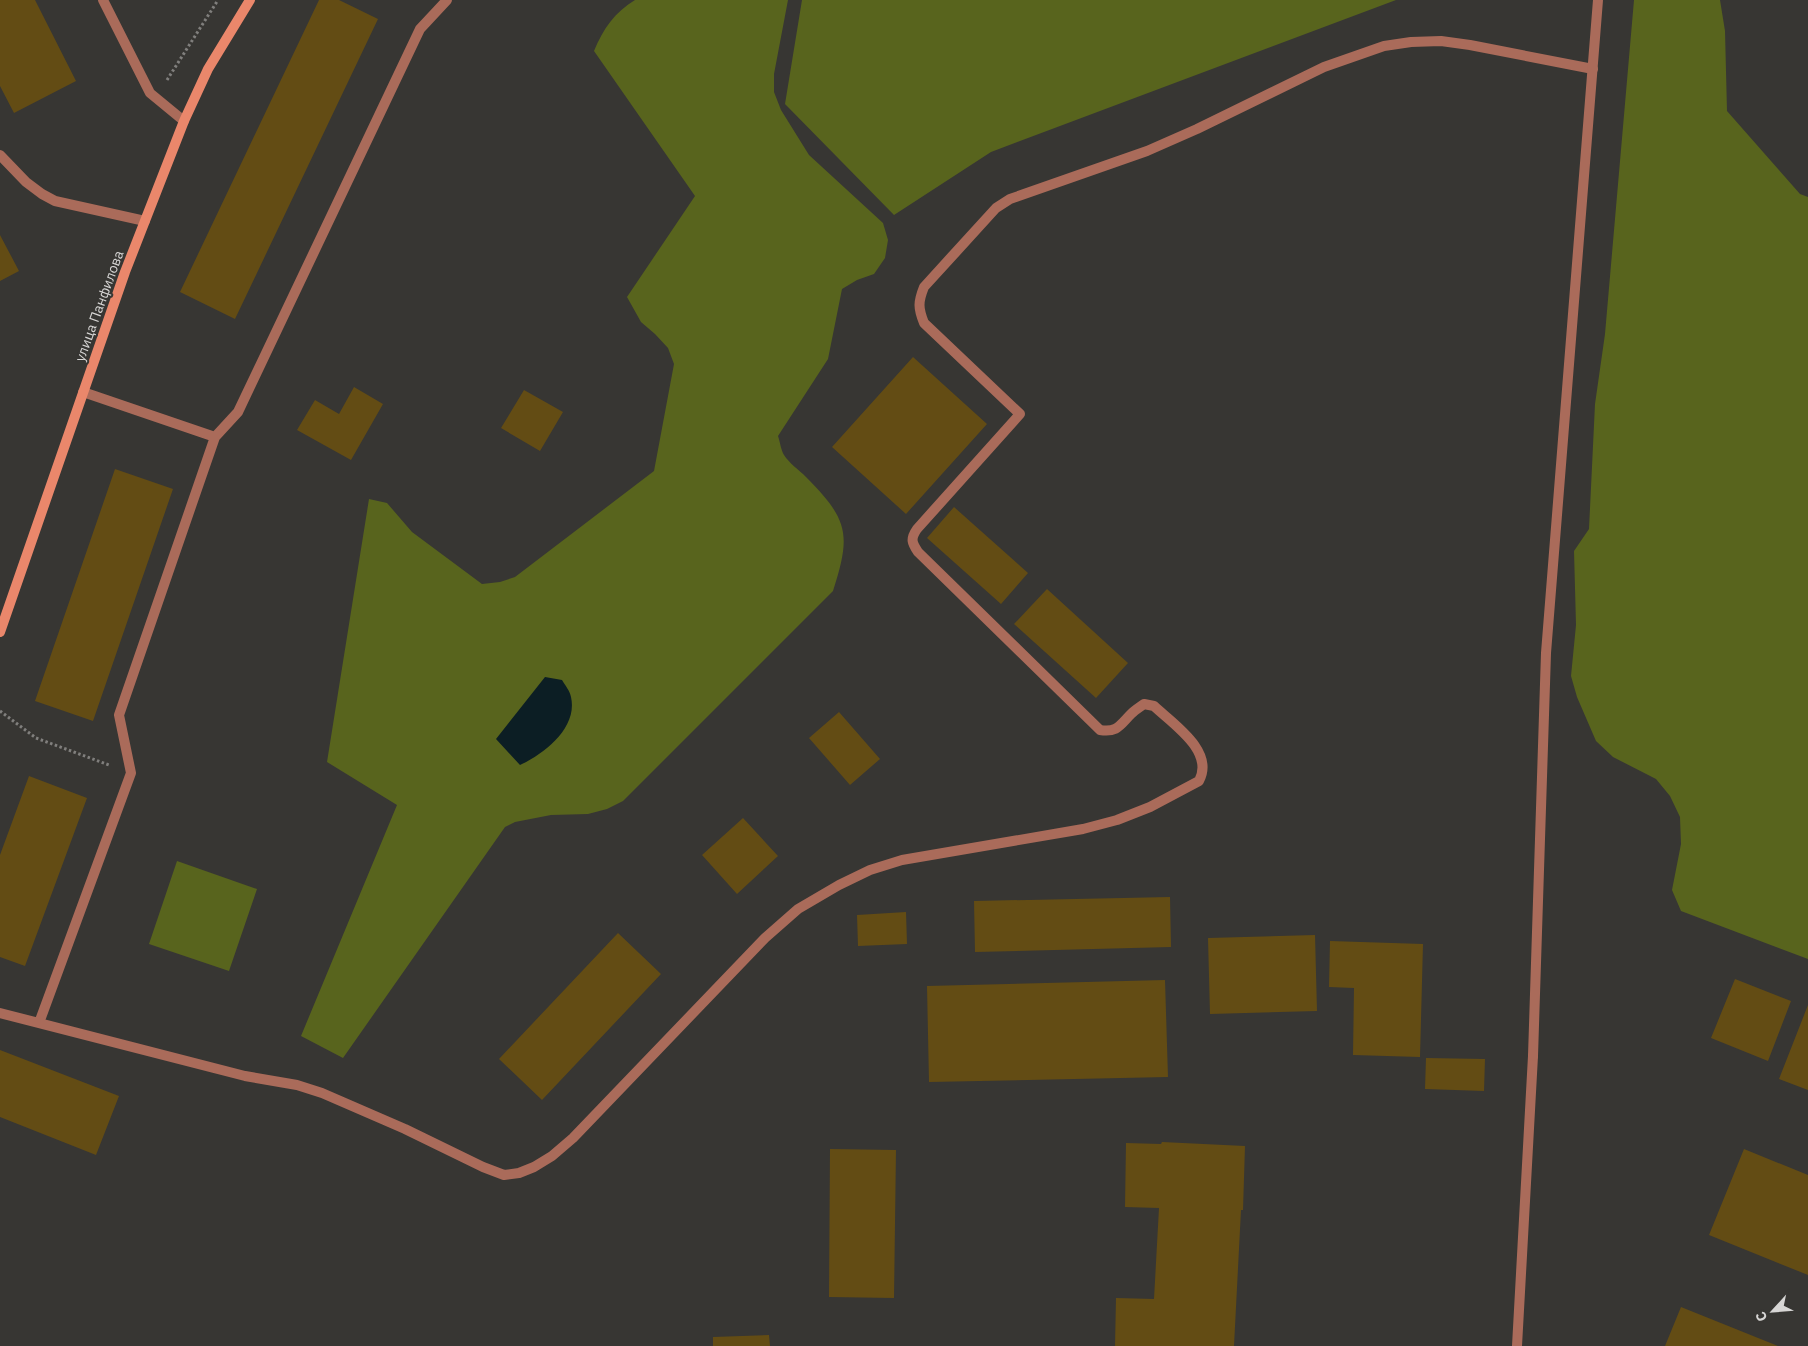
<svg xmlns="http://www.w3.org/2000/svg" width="1808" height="1346" font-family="'IBM Plex Sans',sans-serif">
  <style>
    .green { fill: #58641d }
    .water { fill: #0c1e24 }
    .building { fill: #634c14 }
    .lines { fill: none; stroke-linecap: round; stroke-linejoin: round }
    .path { stroke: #807f7d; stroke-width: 3; stroke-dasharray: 2.5 2.5; stroke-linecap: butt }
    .lane { stroke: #aa6b5a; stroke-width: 10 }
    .street { stroke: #aa6b5a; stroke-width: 10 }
    .secondary { stroke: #ea876b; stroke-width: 10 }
    .labels { text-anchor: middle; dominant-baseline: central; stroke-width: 4; stroke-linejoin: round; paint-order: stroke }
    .street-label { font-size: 14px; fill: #d7d6d5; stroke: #373633 }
  </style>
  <rect width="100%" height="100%" fill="#373633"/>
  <path class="green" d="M635 0H788L774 74V92L781 110 809 155 883 223 888 240 885 258 874 274 857 280 842 289 828 359 778 436C780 442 781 450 784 455 789 463 799 470 806 477 849 520 851 535 833 591L623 801 607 809 588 814 551 815 515 822 505 827 343 1058 301 1036 397 805 327 762 369 499 387 503 412 532 482 584 500 582 515 577 654 471 674 364 668 348 655 334 641 322 627 297 695 196 594 51C603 29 615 12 635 0Z
    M802 0H1396L991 152 894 215 785 104Z
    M1634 0H1720L1725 31 1727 111 1800 194 1808 197V959L1681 911 1672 890 1681 844 1680 817 1670 796 1656 779 1613 757 1596 741 1577 697 1571 676 1576 625 1574 551 1589 529 1595 404 1605 334Z
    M177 861 257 889 229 971 149 944Z"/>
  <path class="water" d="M545 677 562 680C565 685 570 691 571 697 578 728 544 754 520 765L496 739Z"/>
  <path class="building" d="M0 0H35L76 81 14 113 0 86Z
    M319 0H339L378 19 235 319 180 292Z
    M0 235 19 271 0 281Z
    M913 357 987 424 906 514 832 447Z
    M354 387 383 404 351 460 297 430 315 400 339 414Z
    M524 390 563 412 540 451 501 428Z
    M115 469 173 489 93 721 35 701Z
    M954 507 1028 573 1001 604 927 538Z
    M1047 589 1128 663 1096 698 1014 624Z
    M839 712 880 759 850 785 809 738Z
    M29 776 87 798 25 966 0 957V855Z
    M743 818 778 856 737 894 702 855Z
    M1170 897 1171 947 975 952 974 901Z
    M906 912 907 944 858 946 857 915Z
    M618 933 661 974 542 1100 499 1059Z
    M1315 935 1317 1011 1210 1014 1208 938Z
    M1330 941 1423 944 1420 1057 1353 1055 1354 988 1329 987Z
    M1735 979 1791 1001 1768 1061 1711 1038Z
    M1165 980 1168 1077 929 1082 927 986Z
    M1808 1005V1090L1779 1079Z
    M0 1050 119 1096 96 1155 0 1117Z
    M1426 1058 1485 1059 1484 1091 1425 1089Z
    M1162 1142 1245 1146 1243 1210H1241L1234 1346H1115L1116 1298 1154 1299 1159 1208 1125 1207 1126 1143 1161 1144Z
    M830 1149 896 1150 894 1298 829 1297Z
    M1744 1149 1808 1175V1275L1709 1235Z
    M1681 1307 1778 1346H1665Z
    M769 1335 770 1346H713V1337Z"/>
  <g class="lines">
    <path class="path" d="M167 80 218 0
      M0 711 36 738 109 765"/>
    <path class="lane" d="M103 0 150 93 184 121
      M0 155 26 182 42 194 55 201 145 221
      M83 392 215 437 238 412 420 29 447 0
      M0 1013 245 1076 297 1085 322 1093 405 1129 483 1167 504 1175 519 1173 534 1167 552 1156 573 1138 765 938 798 909 839 885 870 870 902 860 1083 829 1117 820 1150 807 1199 781C1215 751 1173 724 1154 706L1144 704C1140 707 1135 710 1131 714 1120 725 1117 733 1100 730L918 552C912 543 910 539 917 529L1020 414 924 323C918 308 918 302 924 287L996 208 1010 199 1147 151 1197 129 1324 67 1384 46 1411 42 1441 41 1470 45 1593 69
      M39 1023 131 773 119 715 215 437
      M1517 1346 1533 1056"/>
    <path class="street" d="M1533 1056 1546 653 1598 0"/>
    <path class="secondary" d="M0 632 125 272 159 185 184 121 208 69 250 0"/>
  </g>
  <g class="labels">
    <g class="street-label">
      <text transform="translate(99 306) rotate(-70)">улица Панфилова</text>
    </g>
  </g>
  <g transform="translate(1773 1311) rotate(244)" stroke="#373633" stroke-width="4" paint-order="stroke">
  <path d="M0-4L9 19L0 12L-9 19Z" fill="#d7d6d5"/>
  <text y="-8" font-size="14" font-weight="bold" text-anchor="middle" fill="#d7d6d5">С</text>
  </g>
</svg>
